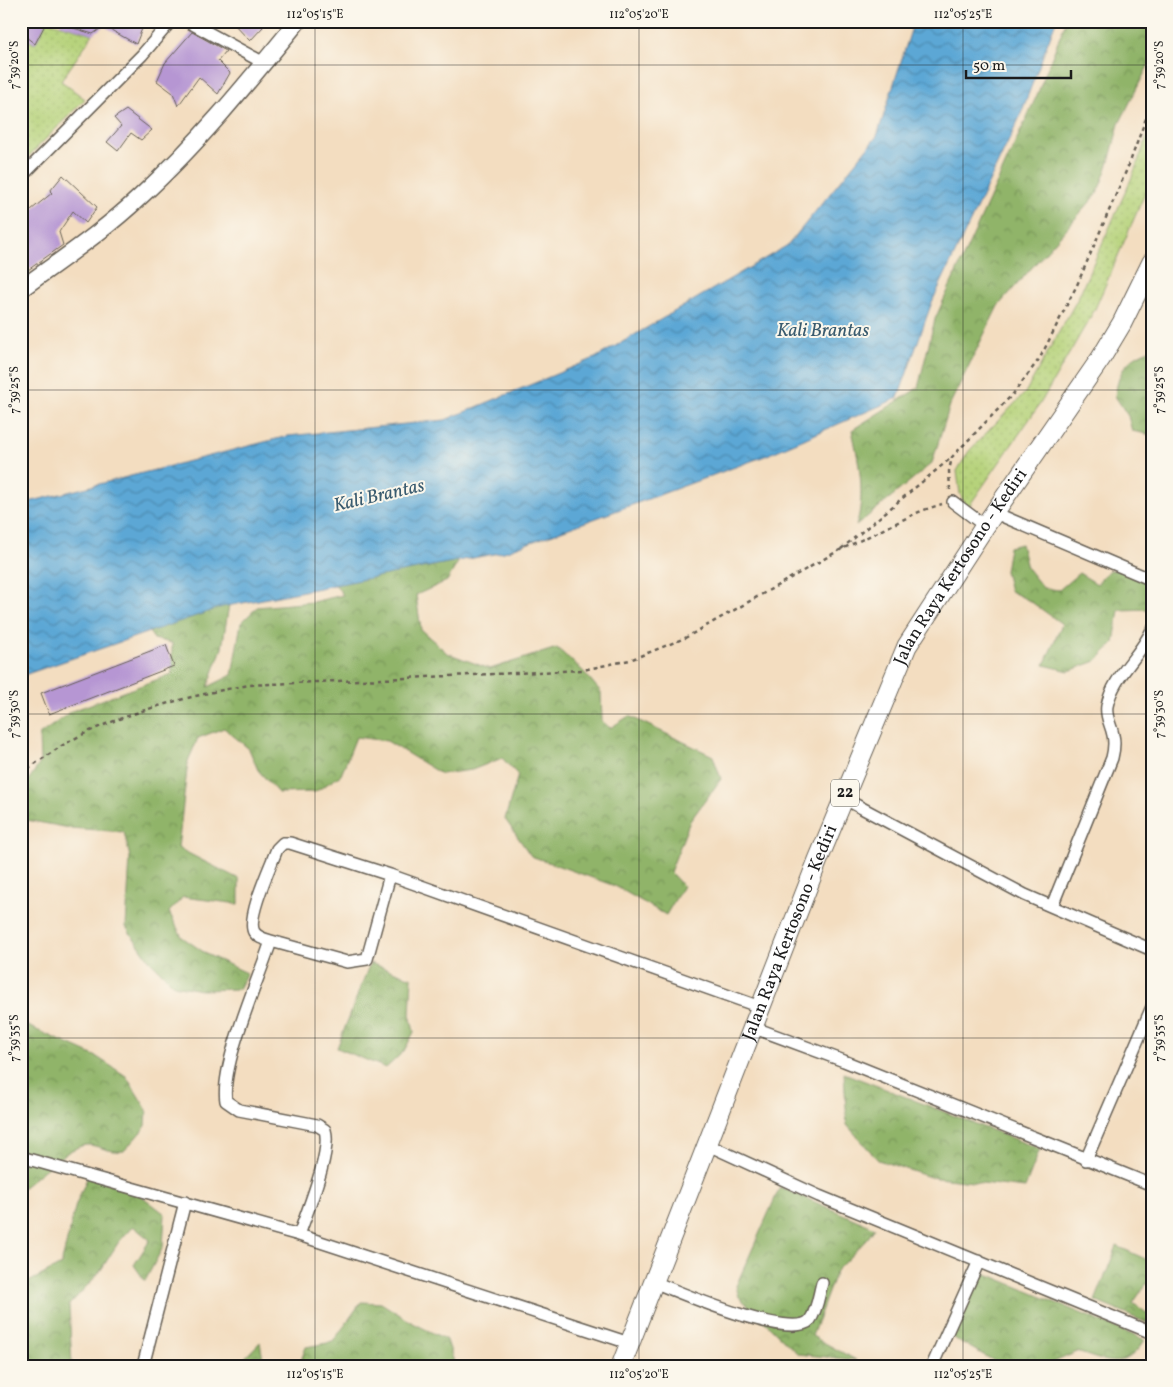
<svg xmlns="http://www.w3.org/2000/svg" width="1173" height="1387" font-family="Vollkorn,serif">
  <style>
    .grass { fill: url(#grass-dots); stroke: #68774a }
    .forest { fill: url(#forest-crowns); stroke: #566842 }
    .water { fill: url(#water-waves); stroke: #3c6278 }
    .building { fill: #b696d3 }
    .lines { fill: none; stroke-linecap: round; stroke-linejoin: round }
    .minor-casing { stroke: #676055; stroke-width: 14 }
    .secondary-casing { stroke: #676055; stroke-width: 19 }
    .trunk-casing { stroke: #676055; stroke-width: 21 }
    .path { stroke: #676055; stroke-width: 2.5; stroke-dasharray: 4 4; stroke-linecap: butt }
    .minor { stroke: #fff; stroke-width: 11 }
    .secondary { stroke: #fff; stroke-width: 16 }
    .trunk { stroke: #fff; stroke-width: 19 }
    .ticks { fill: none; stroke: #1c1c1c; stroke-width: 1; stroke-opacity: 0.45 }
    .labels { text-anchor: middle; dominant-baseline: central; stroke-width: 4; stroke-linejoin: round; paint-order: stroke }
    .shield { fill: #fbf7ec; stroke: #5f5e5a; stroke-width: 1 }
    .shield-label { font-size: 16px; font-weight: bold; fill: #1c1c1c }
    .street-label { font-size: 18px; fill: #1c1c1c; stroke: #fbf7ec }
    .water-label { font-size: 19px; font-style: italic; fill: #395b6f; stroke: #fbf7ec }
    .neatline { fill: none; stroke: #1c1c1c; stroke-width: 2 }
    .ticks-label { font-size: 12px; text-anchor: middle; fill: #1c1c1c }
  </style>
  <defs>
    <pattern id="grass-dots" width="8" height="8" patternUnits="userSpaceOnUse" patternTransform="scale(1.25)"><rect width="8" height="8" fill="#b5d279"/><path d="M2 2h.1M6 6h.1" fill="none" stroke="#9bb468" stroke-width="1.8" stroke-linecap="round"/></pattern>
    <pattern id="forest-crowns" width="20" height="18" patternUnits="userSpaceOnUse" patternTransform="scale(1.25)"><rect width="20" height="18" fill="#90b469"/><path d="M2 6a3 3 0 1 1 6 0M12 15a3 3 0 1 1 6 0" fill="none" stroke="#759256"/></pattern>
    <pattern id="water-waves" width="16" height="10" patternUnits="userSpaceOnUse" patternTransform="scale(1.25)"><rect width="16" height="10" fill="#5ca7d5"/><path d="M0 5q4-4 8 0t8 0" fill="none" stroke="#4b87ac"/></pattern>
  </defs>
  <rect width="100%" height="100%" fill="#fbf7ec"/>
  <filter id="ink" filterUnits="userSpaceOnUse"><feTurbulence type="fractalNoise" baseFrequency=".02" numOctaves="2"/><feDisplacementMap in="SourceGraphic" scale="10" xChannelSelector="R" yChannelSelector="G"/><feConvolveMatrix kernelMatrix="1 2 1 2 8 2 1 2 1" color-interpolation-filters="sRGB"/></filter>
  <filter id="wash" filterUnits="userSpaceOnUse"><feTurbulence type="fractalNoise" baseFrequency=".0096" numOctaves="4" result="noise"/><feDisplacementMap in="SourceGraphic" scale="20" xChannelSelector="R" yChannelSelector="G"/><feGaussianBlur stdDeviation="1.12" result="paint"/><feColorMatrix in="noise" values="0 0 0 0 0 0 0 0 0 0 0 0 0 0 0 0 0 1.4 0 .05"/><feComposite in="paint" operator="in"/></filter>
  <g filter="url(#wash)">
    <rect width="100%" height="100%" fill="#f3ddc0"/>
    <path class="grass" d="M47 21 93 34 61 81 85 99 27 158 21 153V36L35 44Z
      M1152 125V177L1095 309 1040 404 967 509 960 494 957 471 969 451 1025 393 1077 300 1132 177Z"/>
    <path class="forest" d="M1066 21H1152V58L1119 124 1109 162 1097 194 998 306 951 402 932 463 856 526C866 495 859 462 852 430L918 388 935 319 1037 95Z
      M1152 349V435L1132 431 1128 416 1115 396C1119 370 1127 357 1152 349Z
      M1021 544 1027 568 1043 588 1059 590 1079 573 1097 584 1109 570 1152 572V609L1119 610 1114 643 1096 661 1069 671 1044 665 1062 624 1030 601 1010 591 1005 571 1009 547Z
      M464 552 447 581 416 595 421 630 447 653 490 669 557 648 583 671 601 692 602 721 610 728 629 716 713 756 721 779 690 821 670 872 683 886 666 915 615 886 531 856 505 819 518 775 502 758 472 770 441 774 387 741 356 737 341 775 315 792 278 793 258 770 249 749 224 728 198 738 188 761 178 848 239 879V904L183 897 169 912 182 937 208 955 247 973 239 989 201 990 174 985 150 961 126 927 130 857 124 832 70 828 21 819V791L40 763 39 735 72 711 172 674V643L154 639 137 615 232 586 222 648 208 687 232 675 241 623 257 607 312 602 343 595 321 565Z
      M370 963 412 978 410 1014 414 1032 404 1051 386 1068 337 1048Z
      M21 1023 97 1057 126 1076 147 1110 146 1126 124 1151C107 1153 97 1144 86 1145 67 1147 37 1177 21 1189Z
      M844 1073 1040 1149 1025 1188 930 1177 878 1160 847 1125Z
      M88 1176 139 1194 165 1214 163 1247 145 1281 134 1265 150 1240 133 1226 118 1243 99 1273 69 1305 72 1366 21 1365V1286L61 1265 76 1204Z
      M780 1187 875 1228 867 1239 836 1271 812 1336 856 1360 798 1354 739 1297 736 1286Z
      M1117 1246 1152 1262V1285L1147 1283 1133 1303 1152 1317V1325L1095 1301Z
      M982 1272 1145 1340C1124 1372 1108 1362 1077 1352L1045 1366H1003L952 1337Z
      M361 1302 381 1303 413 1323 447 1340 454 1362 451 1366H299L306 1347 333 1342Z
      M260 1342 264 1366H237Z"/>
    <path class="water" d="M914 21H1056L1019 119 932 302 898 398 765 456 504 552 222 607 21 676V504L288 436 445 420 595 358 788 245 877 136Z"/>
    <g id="blocks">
      <path class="building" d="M21 21H47L35 44 21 33Z
        M61 21H145L136 44 104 26 93 34 60 24Z
        M231 21H258L263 27 250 41Z
        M192 32 226 51 218 61 230 73 218 94 199 77 178 106 173 93 157 81 165 63Z
        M126 110 152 130 141 140 131 133 118 151 107 142 121 126 114 118Z
        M63 175 97 207 86 223 73 211 59 232 63 245 21 275V218L52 193 50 191Z
        M166 645 174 666 49 714 41 693Z"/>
    </g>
  </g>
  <g filter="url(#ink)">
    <use href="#blocks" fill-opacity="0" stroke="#676055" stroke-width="1"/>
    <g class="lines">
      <g class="minor-casing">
        <path id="minor" d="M187 21 264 63
          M21 177 142 55 171 21
          M953 502 985 526
          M995 513 1152 580
          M843 798 1025 895 1152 950
          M1052 906 1112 758C1114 750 1115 743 1113 735 1111 724 1105 717 1107 706 1113 676 1139 658 1152 630
          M271 941C264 939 258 938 254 932 246 918 271 865 277 849L283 843H290L390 875
          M752 1027 844 1061 1152 1185
          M708 1145 819 1196 1152 1333
          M21 1157 299 1235 629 1343
          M1086 1160 1152 1007
          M299 1235C307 1211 332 1152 325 1130L317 1125 239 1110 226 1101C220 1065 259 979 271 941L347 962 367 959 390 875 760 1007
          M654 1282C678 1292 792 1341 810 1320 817 1311 819 1294 822 1283
          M143 1366 185 1202
          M932 1366 979 1261"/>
      </g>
      <g class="secondary-casing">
        <path id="secondary" d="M21 289C62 259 104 231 141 196 199 143 249 81 298 21"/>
      </g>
      <g class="trunk-casing">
        <g id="trunk">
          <path id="s1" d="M621 1366 818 860 907 646 985 526 1101 358 1122 323 1152 262"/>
        </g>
      </g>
      <path class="path" d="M950 490 949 471 952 457 1013 394 1040 358 1077 285 1130 162 1152 102
        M841 549 951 458
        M21 773C35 764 49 754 63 745 114 715 191 695 249 685L583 670 630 660 685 638 838 551 921 511 942 504"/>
      <use href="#minor" class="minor"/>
      <use href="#secondary" class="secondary"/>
      <use href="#trunk" class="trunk"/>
    </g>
  </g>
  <path class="ticks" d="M315 21V1366M639 21V1366M963 21V1366M21 65H1152M21 390H1152M21 714H1152M21 1038H1152M21 1363H1152"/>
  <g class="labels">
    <rect class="shield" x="831" y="779.5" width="28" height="27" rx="4"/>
    <g class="shield-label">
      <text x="845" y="793">22</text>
    </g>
    <g class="street-label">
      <text stroke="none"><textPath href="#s1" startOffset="870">Jalan Raya Kertosono - Kediri</textPath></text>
      <text stroke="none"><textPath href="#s1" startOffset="465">Jalan Raya Kertosono - Kediri</textPath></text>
    </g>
    <g class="water-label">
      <text x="823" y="331">Kali Brantas</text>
      <text transform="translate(379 496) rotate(-13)">Kali Brantas</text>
    </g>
  </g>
  <rect width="1173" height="1387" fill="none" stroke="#fbf7ec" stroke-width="55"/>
  <path d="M966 70v8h105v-8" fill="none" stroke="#1c1c1c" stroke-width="2.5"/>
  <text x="973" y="70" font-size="15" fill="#1c1c1c" stroke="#fbf7ec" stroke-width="4" paint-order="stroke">50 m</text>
  <rect x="28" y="28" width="1118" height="1332" class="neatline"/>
  <g class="ticks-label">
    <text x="315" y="18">112°05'15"E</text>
    <text x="639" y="18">112°05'20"E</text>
    <text x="963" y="18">112°05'25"E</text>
    <text transform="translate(14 65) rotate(-90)" y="4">7°39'20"S</text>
    <text transform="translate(1159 65) rotate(-90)" y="4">7°39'20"S</text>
    <text transform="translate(14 390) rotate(-90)" y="4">7°39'25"S</text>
    <text transform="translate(1159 390) rotate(-90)" y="4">7°39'25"S</text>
    <text transform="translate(14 714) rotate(-90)" y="4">7°39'30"S</text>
    <text transform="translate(1159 714) rotate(-90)" y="4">7°39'30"S</text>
    <text transform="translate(14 1038) rotate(-90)" y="4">7°39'35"S</text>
    <text transform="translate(1159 1038) rotate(-90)" y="4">7°39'35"S</text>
    <text x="315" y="1378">112°05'15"E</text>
    <text x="639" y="1378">112°05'20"E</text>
    <text x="963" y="1378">112°05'25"E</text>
  </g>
</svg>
